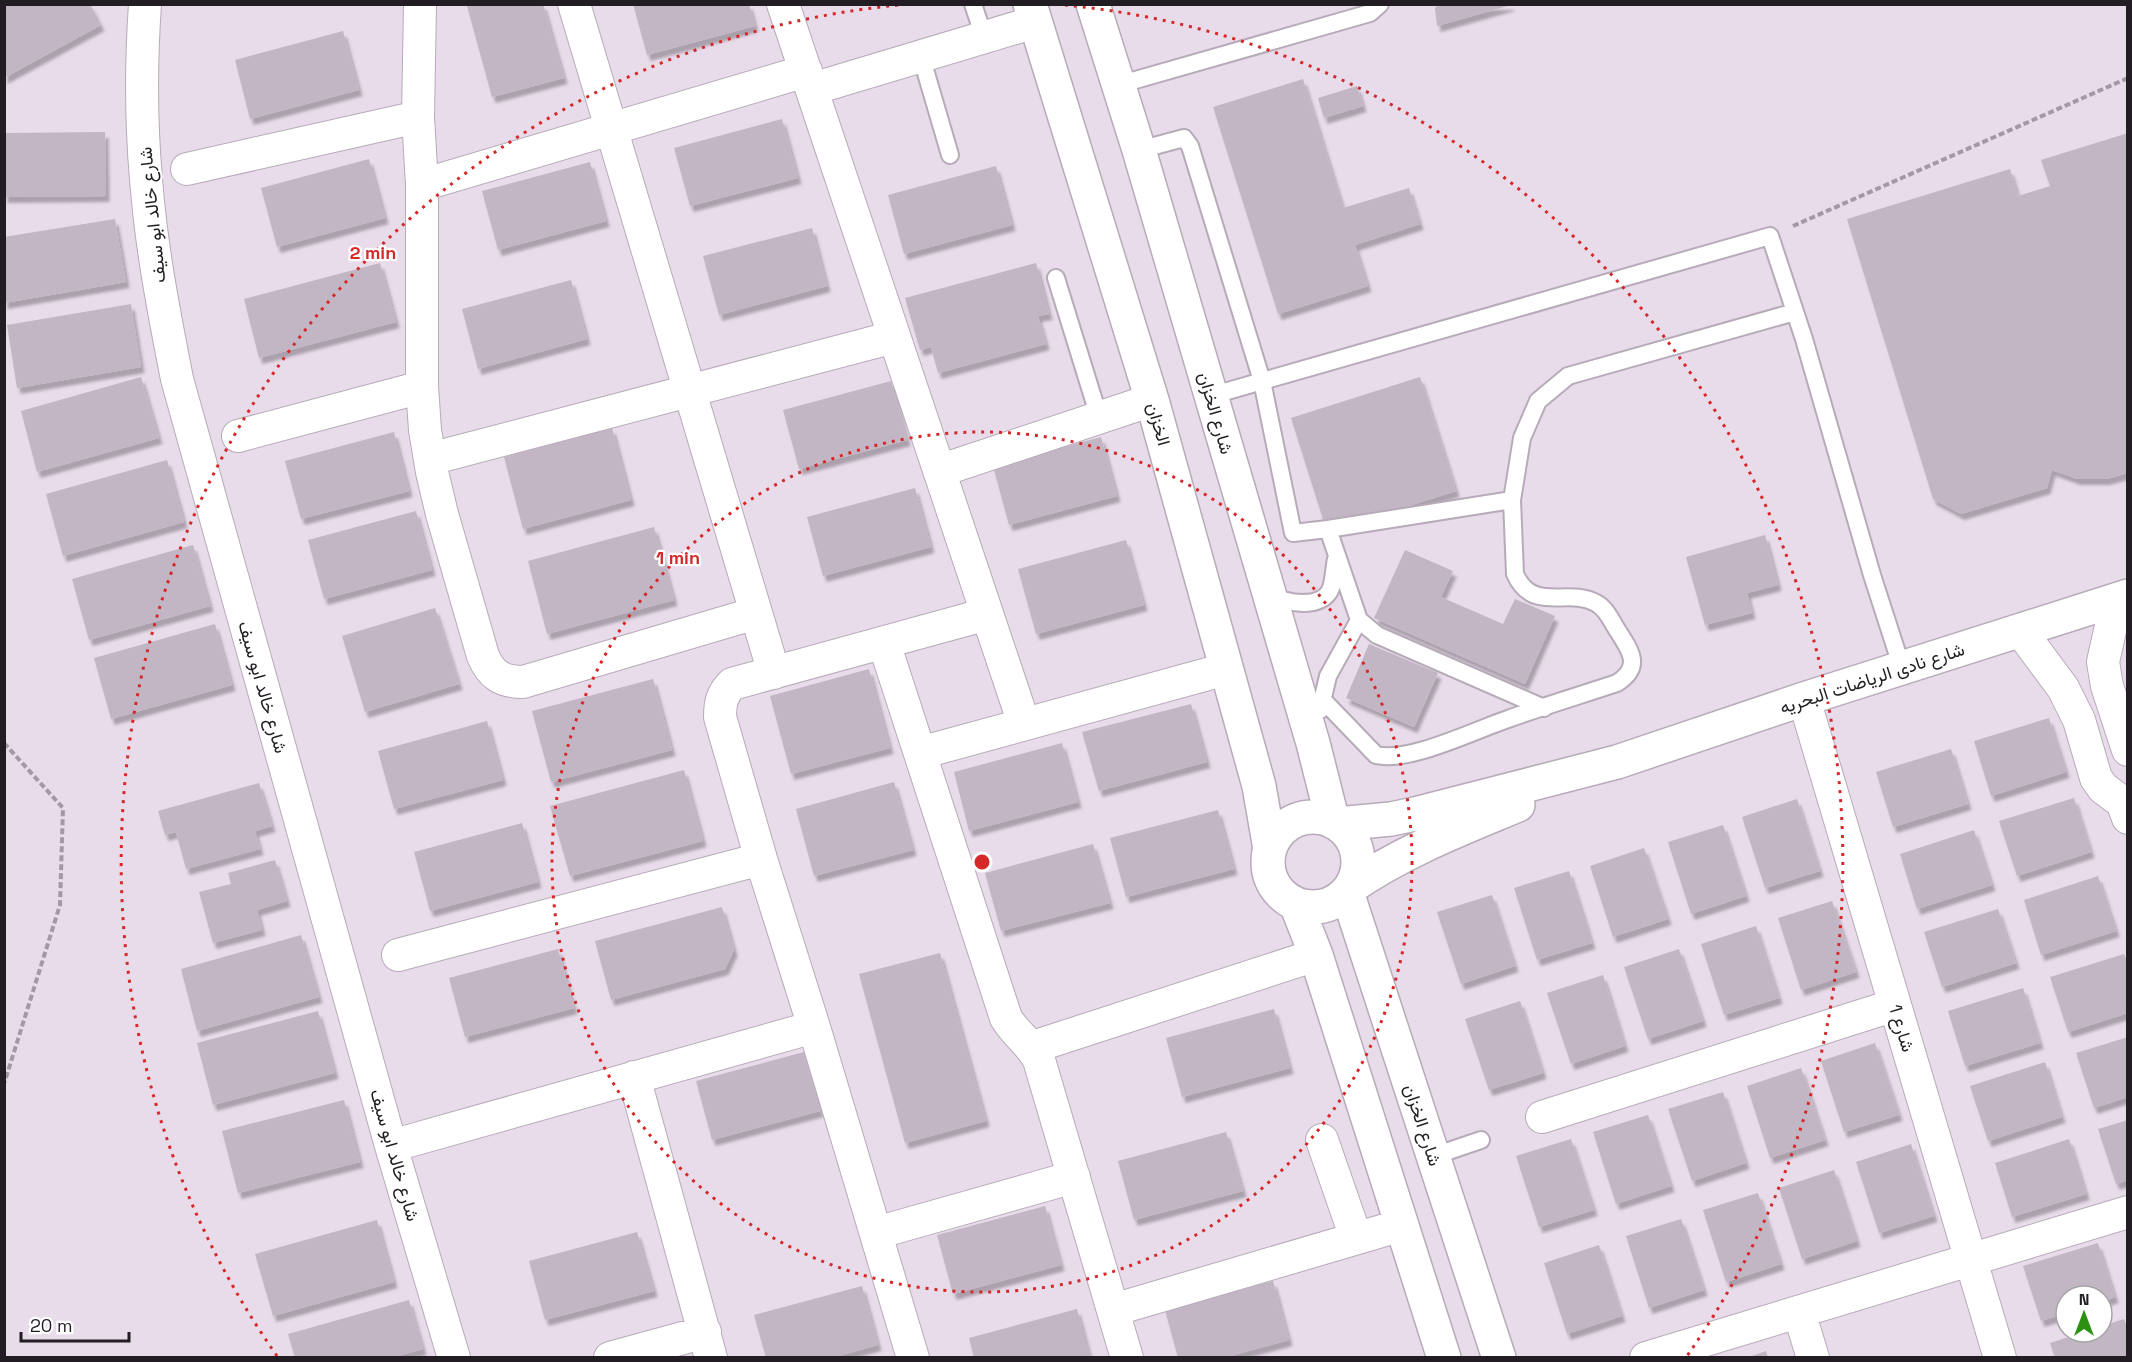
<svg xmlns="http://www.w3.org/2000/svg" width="2132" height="1362" font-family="'Space Grotesk',Vazirmatn,sans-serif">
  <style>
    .building { fill: #c2b6c4; filter: url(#shadow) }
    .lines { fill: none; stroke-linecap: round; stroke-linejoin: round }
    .service-casing { stroke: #b7abb9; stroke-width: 20 }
    .minor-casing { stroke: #b7abb9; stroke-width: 34 }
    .secondary-casing { stroke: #b7abb9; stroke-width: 36 }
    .path { stroke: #a399a4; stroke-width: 4; stroke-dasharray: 6 3; stroke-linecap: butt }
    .service { stroke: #fff; stroke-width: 16 }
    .minor { stroke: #fff; stroke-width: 32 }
    .secondary { stroke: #fff; stroke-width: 33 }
    .ring { fill: none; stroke: #d62828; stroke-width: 3; stroke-dasharray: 3 6 }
    .labels { text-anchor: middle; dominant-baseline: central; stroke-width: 4.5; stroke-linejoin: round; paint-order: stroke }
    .street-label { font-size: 18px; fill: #211d22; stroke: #fff }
    .centre { fill: #d62828; stroke: #fff; stroke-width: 3 }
    .ring-label { font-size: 18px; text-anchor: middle; font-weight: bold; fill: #d62828; stroke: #fff; stroke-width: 4.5; stroke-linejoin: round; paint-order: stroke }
  </style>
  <defs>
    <filter id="shadow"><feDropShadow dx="3.5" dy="6" stdDeviation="1.5" flood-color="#0004"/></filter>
  </defs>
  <rect width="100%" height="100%" fill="#e8dbea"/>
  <path class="building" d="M4 4H90L101 25 4 78Z
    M473 4H543L564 78 492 97 467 6Z
    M633 4H749L755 26 647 55Z
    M1440 4H1511V5L1437 26 1435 8Z
    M343 31 359 90 250 119 235 60Z
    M1303 79 1343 208 1409 188 1420 224 1355 245 1368 286 1278 314 1213 107Z
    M1357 86 1363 106 1324 118 1318 98Z
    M782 119 798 178 690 206 674 148Z
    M105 132 106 196 4 197V133Z
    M2128 133V473L2106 479H2077L2052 470 2047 488 1961 514 1933 499 1847 219 2010 169 2018 196 2050 186 2041 160Z
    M369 159 385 218 277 247 261 188Z
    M590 162 606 221 498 250 482 191Z
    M996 166 1012 225 904 254 888 195Z
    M115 219 126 282 4 303V237Z
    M812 228 827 286 719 315 703 256Z
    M380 263 396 322 259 358 244 299Z
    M1036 263 1049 314 1038 316 1046 344 938 373 931 347 920 350 905 298Z
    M571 280 587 339 478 369 462 309Z
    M131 304 141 367 17 388 7 325Z
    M141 377 159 438 37 472 21 411Z
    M1420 377 1456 491 1327 532 1291 418Z
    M891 381 907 440 799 469 783 410Z
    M612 428 631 500 523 529 504 457Z
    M394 432 409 491 301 519 285 461Z
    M1101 437 1117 496 1009 525 993 466Z
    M167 460 184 522 63 556 46 494Z
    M915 488 931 547 823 576 807 517Z
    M416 511 432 570 324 599 308 540Z
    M654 527 674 600 547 634 528 561Z
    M1765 535 1778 585 1747 593 1752 613 1705 625 1686 557Z
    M1126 540 1144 605 1036 634 1018 569Z
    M193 545 210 606 89 640 72 579Z
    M1405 550 1453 571 1441 597 1503 624 1515 599 1555 616 1525 684 1374 618Z
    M435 608 459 684 365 712 342 636Z
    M215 624 232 685 111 719 94 658Z
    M1369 644 1438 673 1414 727 1346 698Z
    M869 669 890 748 791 774 770 696Z
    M653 679 672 750 551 782 532 711Z
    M1191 704 1207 762 1099 791 1082 732Z
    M2049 718 2066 772 1991 796 1974 741Z
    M487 721 503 780 394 809 378 751Z
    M1062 743 1078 802 969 831 954 772Z
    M1951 749 1968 804 1893 827 1876 772Z
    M684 770 703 841 570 876 550 806Z
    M894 782 913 850 814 876 796 809Z
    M259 783 272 826 255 831 260 849 186 869 176 832 165 835 158 811Z
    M2074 798 2091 852 2017 876 1999 821Z
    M1797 799 1820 871 1765 888 1742 817Z
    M1218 810 1234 869 1126 897 1110 838Z
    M522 823 538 882 430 911 414 852Z
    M1723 825 1746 896 1691 914 1668 842Z
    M1974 830 1992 885 1917 909 1900 854Z
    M1093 844 1110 903 1001 931 985 873Z
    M1644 848 1668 919 1613 937 1590 866Z
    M275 860 287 901 257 910 262 930 213 943 199 892 231 884 228 873Z
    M1569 871 1592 943 1537 960 1514 888Z
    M2098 876 2116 931 2041 955 2024 900Z
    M1492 895 1515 966 1461 984 1437 912Z
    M1832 901 1856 972 1801 990 1778 918Z
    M722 907 734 950 725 969 611 1000 595 941Z
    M1998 909 2016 963 1942 987 1924 932Z
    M1756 926 1779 998 1724 1015 1701 944Z
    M301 935 319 997 197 1031 181 969Z
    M558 949 574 1008 465 1037 449 978Z
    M1679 949 1703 1021 1648 1039 1624 967Z
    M940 953 986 1121 905 1143 859 974Z
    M2124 954 2128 963V1013L2068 1032 2050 977Z
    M1603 975 1625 1046 1571 1064 1547 993Z
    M2023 988 2040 1043 1965 1066 1948 1011Z
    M1520 1001 1543 1073 1489 1090 1465 1019Z
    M1274 1009 1290 1068 1182 1097 1166 1038Z
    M318 1011 335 1073 213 1105 197 1043Z
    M2128 1037V1097L2094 1108 2076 1053Z
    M1875 1043 1899 1115 1844 1132 1821 1061Z
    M804 1052 820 1111 712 1140 696 1081Z
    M2045 1062 2062 1117 1988 1141 1970 1086Z
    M1801 1068 1825 1140 1770 1158 1747 1086Z
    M1723 1092 1746 1163 1692 1181 1668 1109Z
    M344 1100 360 1162 238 1193 222 1131Z
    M1648 1115 1671 1186 1616 1204 1593 1132Z
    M2128 1120V1180L2116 1184 2098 1129Z
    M1226 1132 1243 1191 1134 1220 1118 1161Z
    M1571 1139 1594 1210 1539 1227 1516 1156Z
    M2069 1139 2086 1194 2012 1217 1995 1163Z
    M1911 1144 1934 1216 1879 1233 1856 1162Z
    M1834 1170 1857 1241 1802 1259 1779 1188Z
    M1758 1193 1781 1264 1726 1282 1703 1210Z
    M1045 1206 1061 1265 953 1294 937 1235Z
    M1681 1219 1704 1290 1649 1308 1626 1236Z
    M377 1220 394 1282 273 1316 255 1254Z
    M637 1232 654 1291 545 1320 529 1261Z
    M2098 1243 2115 1297 2102 1302V1296H2066V1313L2041 1321 2023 1266Z
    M1599 1245 1622 1316 1567 1334 1544 1263Z
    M1273 1281 1289 1340 1223 1358H1178L1165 1310Z
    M862 1286 878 1345 831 1358H766L754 1315Z
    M409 1300 423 1349 391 1358H295L288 1334Z
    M1077 1309 1090 1358H974L969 1338Z
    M2124 1319 2128 1329V1358H2055L2050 1343 2084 1332H2102V1326Z
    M1766 1351 1768 1358H1749V1357Z"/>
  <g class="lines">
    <g class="service-casing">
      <path id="service" d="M973 4 984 37
        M921 56 950 155
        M1118 85 1370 13 1380 4
        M1139 150 1184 138 1190 146 1262 381 1293 533 1328 529 1512 500
        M1056 278 1099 417
        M1210 396 1770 236 1804 339 1872 575 1902 668
        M1328 529 1359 620 1377 635 1544 708
        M1269 594C1285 604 1323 610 1331 588 1334 579 1334 568 1336 559
        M1322 699 1376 755C1409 763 1475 730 1508 719 1544 706 1581 695 1617 683 1644 666 1629 649 1616 628 1611 620 1606 608 1596 603 1568 587 1533 614 1515 574L1512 500 1522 438 1538 401 1568 376 1795 312
        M1320 710 1328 676 1359 620
        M1434 1156 1481 1140"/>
    </g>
    <g class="minor-casing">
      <path id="minor" d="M145 4C141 62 141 122 146 179 151 246 164 313 177 379L391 1146 454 1358
        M420 4 418 117 422 185V387L425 430 432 472 442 514 483 656C491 675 502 682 523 682L756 613
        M574 4 774 673
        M783 4 1024 724
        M812 89 1035 22
        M187 169 418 117
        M422 185 806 71
        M238 436 422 387
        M430 459 894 337
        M939 471 1152 400
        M2117 599 2103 662 2107 686 2128 750
        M2020 630 2063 688 2079 720 2096 778 2103 788 2122 802 2128 818
        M884 643 1006 1018C1016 1035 1030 1042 1039 1060L1127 1358
        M1804 699 2000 1358
        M920 753 1226 669
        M398 955 761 859
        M1033 1047 1316 955
        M634 1077 711 1358
        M1542 1117 1895 1005
        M1322 1140 1356 1238
        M391 1146 814 1027
        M876 1233 1074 1177
        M1113 1310 1402 1225
        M1799 1312 1813 1358
        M610 1358 705 1332
        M913 1358 814 1027 761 859 720 717C720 703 722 694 732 684L987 614
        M1646 1358 2128 1212"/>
    </g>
    <g class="secondary-casing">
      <path id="secondary" d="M1030 4 1152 400 1259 786 1270 849
        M1093 4 1139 150 1313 743 1333 822
        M1268 862a45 45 0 1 1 90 0a45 45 0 1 1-90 0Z
        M1337 824 1391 819 1415 814 1617 762 1804 699 2128 596
        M1351 887C1403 851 1461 829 1518 805
        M1347 892 1499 1358
        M1296 904 1316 955 1444 1358"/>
    </g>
    <path class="path" d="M1793 226 2128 78
      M4 743 63 808 60 905 4 1084"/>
    <use href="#service" class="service"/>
    <use href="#minor" class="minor"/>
    <use href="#secondary" class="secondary"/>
  </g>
  <g class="ring">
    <circle cx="982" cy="862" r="430"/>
    <path d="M277 1356A861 861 0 0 1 899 5M1065 5A861 861 0 0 1 1687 1356"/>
  </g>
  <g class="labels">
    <g class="street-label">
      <text transform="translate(152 215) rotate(-96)">شارع خالد ابو سيف</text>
      <text transform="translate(1216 413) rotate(74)">شارع الخزان</text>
      <text transform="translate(1159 424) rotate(74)">الخزان</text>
      <text transform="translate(1872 678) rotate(-18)">شارع نادى الرياضات البحريه</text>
      <text transform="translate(263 687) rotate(74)">شارع خالد ابو سيف</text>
      <text transform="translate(1902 1028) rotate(73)">شارع 1</text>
      <text transform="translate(1423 1125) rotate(72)">شارع الخزان</text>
      <text transform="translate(395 1155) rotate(74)">شارع خالد ابو سيف</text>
    </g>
  </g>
  <circle cx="982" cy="862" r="9" class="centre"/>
  <g class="ring-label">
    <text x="373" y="259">2 min</text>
    <text x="678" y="564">1 min</text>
  </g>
  <rect width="2132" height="1362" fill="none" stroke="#211d22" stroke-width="12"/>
  <g transform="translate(2084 1314)"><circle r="28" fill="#ffffff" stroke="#a6a5a7" stroke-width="1.5"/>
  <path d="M0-4.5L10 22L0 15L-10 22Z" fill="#2c9111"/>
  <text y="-9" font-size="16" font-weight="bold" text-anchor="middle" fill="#211d22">N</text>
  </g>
  <path d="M21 1332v9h108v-9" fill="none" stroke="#211d22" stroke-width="3"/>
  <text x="30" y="1332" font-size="18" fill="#211d22" stroke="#ffffff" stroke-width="4.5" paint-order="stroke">20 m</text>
</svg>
